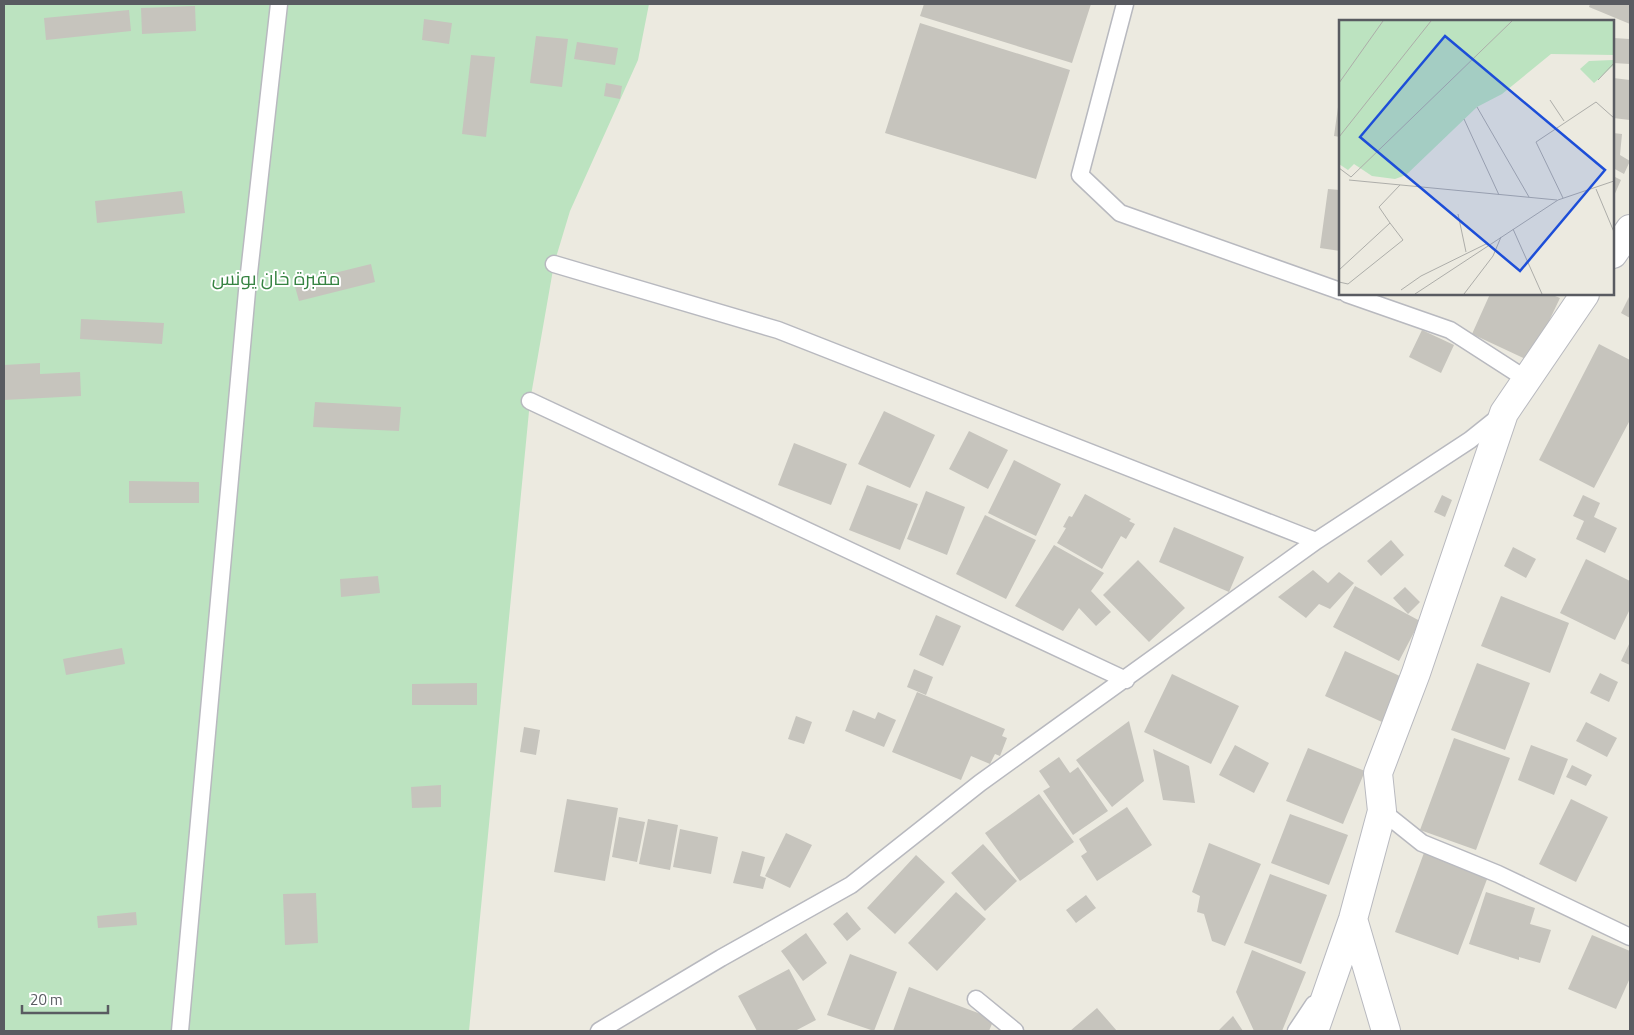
<svg xmlns="http://www.w3.org/2000/svg" width="1634" height="1035" font-family="'Titillium Web',Cairo,sans-serif">
  <style>
    .green { fill: #bce3c0 }
    .building { fill: #c6c4bd }
    .lines { fill: none; stroke-linecap: round; stroke-linejoin: round }
    .service-casing { stroke: #b8b9bf; stroke-width: 19 }
    .minor-casing { stroke: #b8b9bf; stroke-width: 30 }
    .service { stroke: #fff; stroke-width: 16 }
    .minor { stroke: #fff; stroke-width: 28 }
    .labels { text-anchor: middle; dominant-baseline: central; stroke-width: 4; stroke-linejoin: round; paint-order: stroke }
    .park-label { font-size: 19px; fill: #368342; stroke: #fff }
    .inset-road { fill: none; stroke: #adada9; stroke-width: 1 }
    .view { fill: #1d4ed8; fill-opacity: 0.15; stroke: #1d4ed8; stroke-width: 2.5 }
    .inset-edge { fill: none; stroke: #595b61; stroke-width: 2.5 }
  </style>
  <rect width="100%" height="100%" fill="#eceae0"/>
  <path class="green" d="M4 4H649L638 60 570 211 554 264 530 401 469 1031H4Z"/>
  <path class="building" d="M924 4H1091L1072 63 920 16Z
    M1590 4H1630V24L1589 7Z
    M195 6 196 31 142 34 141 8Z
    M129 10 131 31 46 40 44 18Z
    M424 19 452 23 449 44 422 40Z
    M920 23 1070 70 1036 179 885 133Z
    M536 36 568 39 562 87 530 83Z
    M1613 38 1630 39V64L1613 63Z
    M577 42 618 48 615 65 574 59Z
    M471 55 495 57 486 137 462 134Z
    M1613 78 1630 80V120L1613 118Z
    M606 83 622 86 620 99 604 96Z
    M1339 100 1340 101V137L1334 136Z
    M1613 133 1622 134 1620 155 1630 161 1624 174 1613 168Z
    M1613 176 1621 180 1613 198Z
    M1328 189 1340 190V251L1320 248Z
    M182 191 185 213 97 223 95 201Z
    M371 264 375 282 299 301 294 283Z
    M1490 294H1550L1560 298 1530 361 1472 334Z
    M1630 295V318L1621 313Z
    M81 319 164 323 162 344 80 339Z
    M1422 330 1454 345 1441 373 1409 357Z
    M1599 344 1630 360V420L1594 488 1539 460Z
    M40 363V374L80 372 81 396 4 400V365Z
    M315 402 401 407 399 431 313 427Z
    M884 411 935 435 910 488 858 464Z
    M969 431 1008 450 988 489 949 469Z
    M794 443 847 464 831 505 778 485Z
    M1014 460 1061 484 1036 536 988 513Z
    M129 481 199 482V503H129Z
    M867 485 918 504 900 550 849 530Z
    M926 491 965 507 947 555 907 539Z
    M1085 494 1131 519 1129 521 1135 524 1126 539 1121 536 1102 569 1057 543 1066 528 1063 527 1069 516 1072 517Z
    M1442 495 1452 500 1445 517 1434 512Z
    M1583 495 1600 503 1594 517 1617 528 1605 553 1576 539 1584 521 1573 516Z
    M985 515 1036 540 1006 599 956 574Z
    M1174 527 1244 557 1229 592 1159 562Z
    M1391 540 1404 555 1381 576 1367 561Z
    M1054 545 1104 573 1091 591 1111 612 1096 626 1079 608 1063 631 1015 606Z
    M1513 547 1536 559 1526 578 1504 566Z
    M1586 559 1630 581V609L1615 640 1560 613Z
    M1138 560 1185 608 1149 642 1103 595Z
    M1313 570 1328 583 1339 572 1354 583 1330 609 1319 604 1306 618 1278 597Z
    M378 576 380 593 341 597 340 579Z
    M1355 586 1420 621 1399 661 1333 627Z
    M1405 587 1420 602 1408 614 1393 598Z
    M1501 596 1569 623 1550 673 1481 646Z
    M936 615 961 626 943 666 919 655Z
    M1630 642V665L1621 661Z
    M122 648 125 664 66 675 63 659Z
    M1345 651 1402 677 1382 722 1325 696Z
    M1477 663 1530 683 1505 750 1451 730Z
    M914 669 933 677 926 695 907 687Z
    M1600 673 1618 682 1609 702 1590 693Z
    M1172 674 1239 706 1211 764 1144 732Z
    M477 683V705H412V684Z
    M917 692 1005 729 1002 736 1007 738 1000 756 995 754 990 764 971 756 961 780 892 752Z
    M853 710 875 719 878 712 896 720 884 747 845 731Z
    M796 716 812 722 804 744 788 739Z
    M1129 721 1144 781 1112 807 1076 760Z
    M1586 722 1617 738 1607 757 1576 741Z
    M524 727 540 730 536 755 520 752Z
    M1454 738 1510 758 1476 850 1420 830Z
    M1235 745 1269 763 1254 793 1219 775Z
    M1531 745 1568 759 1554 795 1518 780Z
    M1308 748 1365 771 1343 824 1286 801Z
    M1153 749 1189 766 1195 803 1163 800Z
    M1059 757 1070 773 1078 767 1108 811 1073 835 1043 791 1050 787 1039 771Z
    M1572 765 1592 775 1586 786 1566 777Z
    M441 785V807L412 808 411 787Z
    M1039 794 1074 842 1020 881 985 833Z
    M567 799 618 808 605 881 554 872Z
    M1571 799 1608 817 1576 882 1539 864Z
    M1127 807 1152 845 1097 881 1081 856 1087 852 1079 839Z
    M1290 814 1348 835 1329 885 1271 863Z
    M619 817 645 822 637 862 612 857Z
    M648 819 678 825 670 870 639 864Z
    M680 829 718 837 711 874 673 867Z
    M786 833 812 845 790 888 765 876Z
    M1209 843 1261 864 1225 946 1212 941 1204 914 1197 912 1200 896 1192 892Z
    M983 844 1017 881 985 911 951 873Z
    M1425 850 1489 874 1458 955 1395 932Z
    M742 851 765 857 760 876 766 878 763 889 733 883Z
    M916 855 945 882 895 934 867 908Z
    M1270 874 1327 895 1301 964 1244 943Z
    M956 892 986 919 937 971 908 943Z
    M1486 892 1535 908 1530 924 1551 930 1540 963 1519 957V960L1469 944Z
    M316 893 318 943 285 945 283 894Z
    M1086 895 1096 908 1076 923 1066 910Z
    M136 912 137 925 98 928 97 916Z
    M847 912 861 929 847 941 833 924Z
    M806 933 827 963 803 981 781 951Z
    M1592 935 1630 951V978L1616 1009 1568 989Z
    M1252 950 1306 972 1282 1031H1254L1236 992Z
    M850 954 897 972 874 1031 827 1015Z
    M789 969 816 1020 795 1031H757L738 996Z
    M909 987 994 1019 989 1031H893Z
    M1097 1008 1117 1031H1070Z
    M1233 1016 1243 1031H1218Z"/>
  <g class="lines">
    <g class="service-casing">
      <path id="service" d="M1125 4 1080 175 1120 213 1340 291
        M554 264 778 330 1316 541
        M1347 294 1450 330 1526 379
        M530 401 1126 680
        M1382 811 1422 843 1498 874 1630 937
        M976 999 1015 1031
        M180 1031 247 291 279 4
        M599 1031 721 958 851 885 980 783 1316 541 1470 440 1500 416
        M1296 1031 1314 1004"/>
    </g>
    <g class="minor-casing">
      <path id="minor" d="M1613 254 1630 229
        M1353 919 1386 1031
        M1314 1031 1353 919 1382 811 1378 773 1416 673 1504 413 1585 294"/>
    </g>
    <use href="#service" class="service"/>
    <use href="#minor" class="minor"/>
  </g>
  <g class="labels">
    <g class="park-label">
      <text x="276" y="277">مقبرة خان يونس</text>
    </g>
  </g>
  <g transform="translate(1339 20)">
    <rect width="275" height="275" fill="#eceae0"/>
    <path d="M0 1H275V35L212 34 163 74 138 87 67 155 56 159 33 156 15 144 9 150 0 144ZM250 41 274 40 275 45 255 63 241 49Z" fill="#bce3c0"/>
    <path class="inset-road" d="M259 60 275 43M0 63 44 1M211 80 225 101M138 87 190 177M125 99 160 175M0 117 92 1M0 148 12 157 173 1M10 160 218 180M257 169 275 212M224 178 197 122 257 82 275 98M119 194 127 232M174 209 203 274M0 250 51 203 40 187 61 165M0 262 9 264 64 220 51 203M62 270 82 256 149 223M76 274 219 180 275 161M125 274 154 236 162 217"/>
    <path class="view" d="M106 16 266 150 181 251 21 117Z"/>
    <rect width="275" height="275" class="inset-edge"/>
  </g>
  <rect width="1634" height="1035" fill="none" stroke="#595b61" stroke-width="10"/>
  <path d="M22 1005v8h86v-8" fill="none" stroke="#595b61" stroke-width="2.5"/>
  <text x="30" y="1005" font-size="15" fill="#595b61" stroke="#ffffff" stroke-width="4" paint-order="stroke">20 m</text>
</svg>
